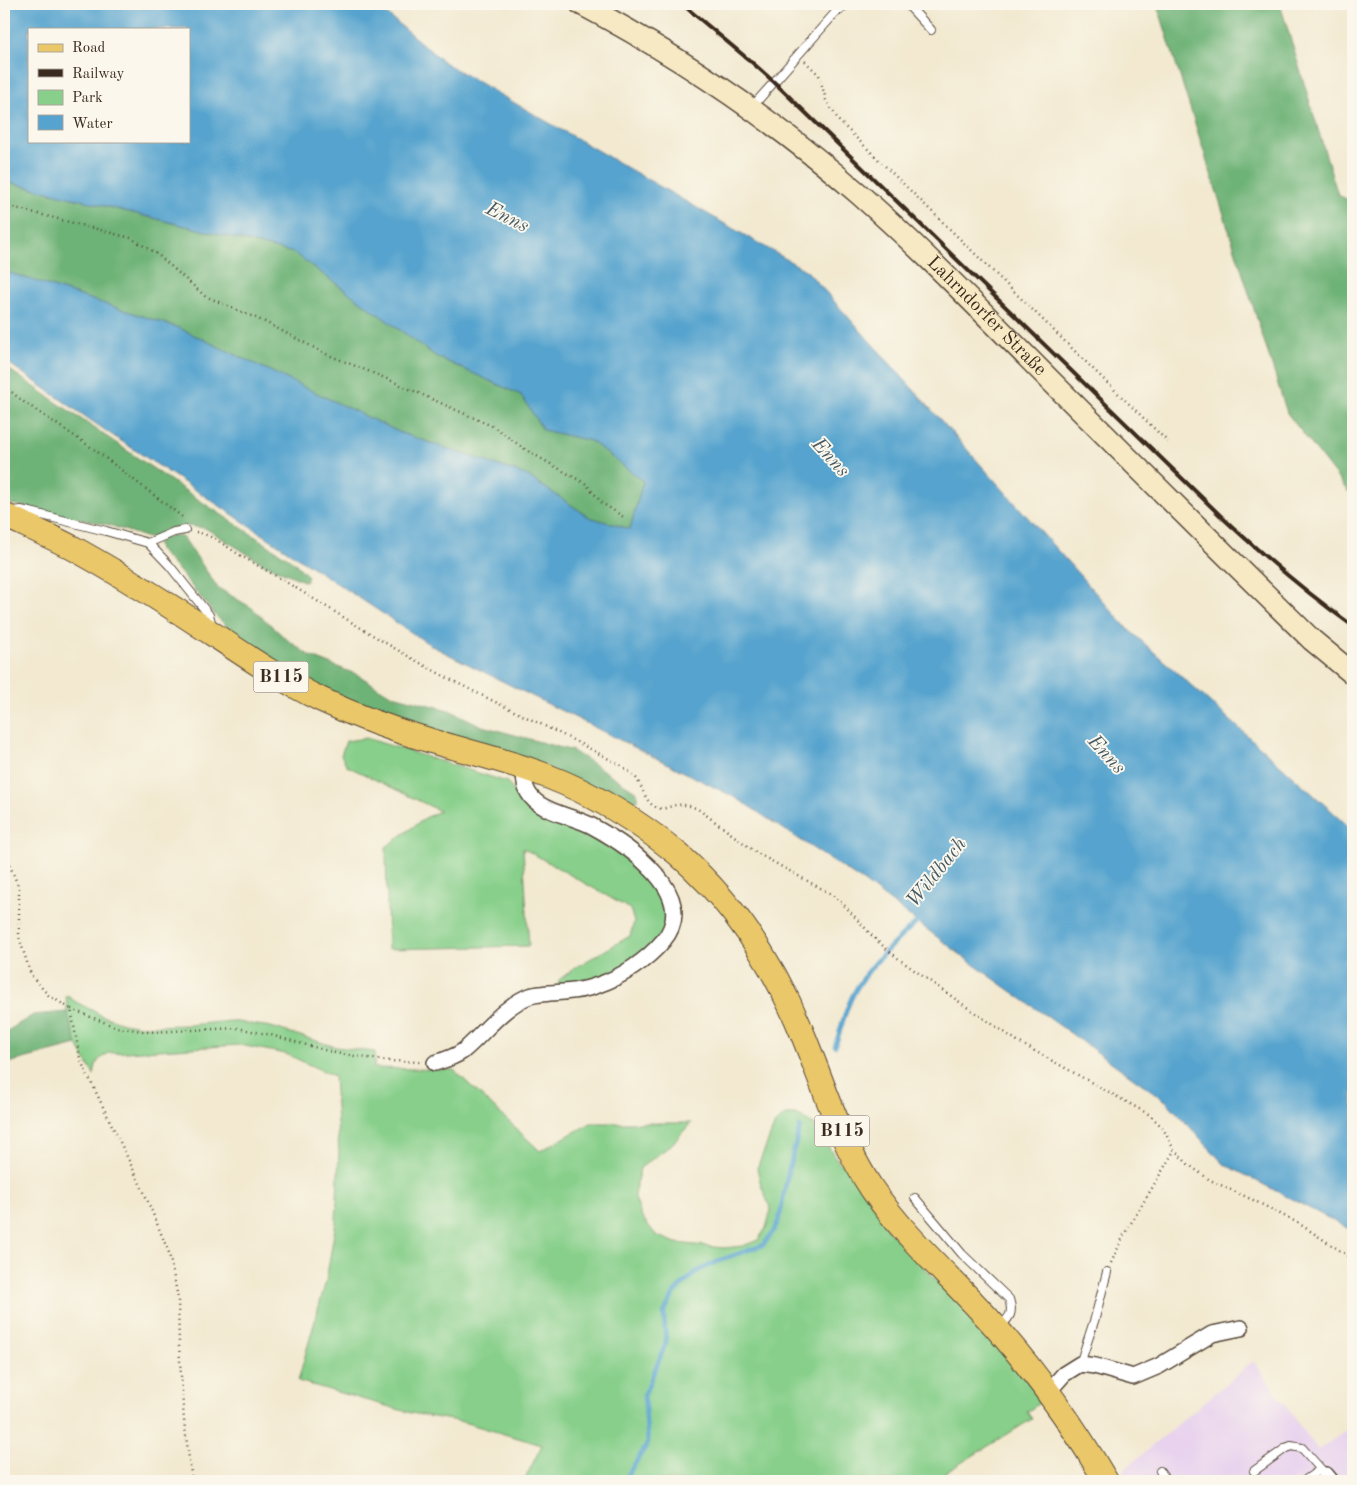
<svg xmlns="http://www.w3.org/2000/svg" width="1357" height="1485" font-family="'Old Standard TT',serif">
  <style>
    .built { fill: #e8d2ee }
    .green { fill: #87cf8a; stroke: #617c54 }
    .forest { fill: #6db276; stroke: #546e4a }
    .water { fill: #55a3ce; stroke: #486676; fill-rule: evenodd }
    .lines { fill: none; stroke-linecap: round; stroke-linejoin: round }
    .stream { stroke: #55a3ce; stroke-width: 4.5 }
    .lane-casing { stroke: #564739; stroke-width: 10 }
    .street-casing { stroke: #564739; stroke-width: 18 }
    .secondary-casing { stroke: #564739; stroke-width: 24 }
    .primary-casing { stroke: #564739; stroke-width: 26 }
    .path { stroke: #564739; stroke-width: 2.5; stroke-dasharray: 1 4; stroke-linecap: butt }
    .lane { stroke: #fff; stroke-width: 8 }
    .street { stroke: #fff; stroke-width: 15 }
    .secondary { stroke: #f7e9c3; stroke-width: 21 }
    .primary { stroke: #eac769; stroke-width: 24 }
    .rail { stroke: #3b2a1e; stroke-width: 4 }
    .labels { text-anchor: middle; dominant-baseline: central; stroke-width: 4; stroke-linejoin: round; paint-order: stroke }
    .shield { fill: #fbf7ec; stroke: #75685c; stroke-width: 1 }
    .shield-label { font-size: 18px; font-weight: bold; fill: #3b2a1e }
    .street-label { font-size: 19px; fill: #3b2a1e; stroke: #fbf7ec }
    .water-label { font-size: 20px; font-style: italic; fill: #455a64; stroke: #fbf7ec }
  </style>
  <rect width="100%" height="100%" fill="#fbf7ec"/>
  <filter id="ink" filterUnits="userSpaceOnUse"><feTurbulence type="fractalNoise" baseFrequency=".02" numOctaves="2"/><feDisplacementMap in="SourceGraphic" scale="10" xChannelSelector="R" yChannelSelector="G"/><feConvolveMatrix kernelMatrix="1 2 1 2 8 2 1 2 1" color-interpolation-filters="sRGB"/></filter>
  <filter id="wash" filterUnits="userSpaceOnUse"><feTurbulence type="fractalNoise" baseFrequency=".0096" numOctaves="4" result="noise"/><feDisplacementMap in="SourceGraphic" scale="20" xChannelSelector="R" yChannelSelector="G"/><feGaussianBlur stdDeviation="1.12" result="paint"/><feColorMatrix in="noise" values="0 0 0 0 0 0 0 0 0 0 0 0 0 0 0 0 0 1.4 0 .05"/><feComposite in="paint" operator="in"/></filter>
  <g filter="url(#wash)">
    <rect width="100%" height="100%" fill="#f2e9d0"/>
    <path class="built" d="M1253 1361 1318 1450 1353 1426V1481H1121L1118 1475Z"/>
    <path class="green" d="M366 738 507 782 525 806 549 817 573 824 608 842 642 867 670 904 662 937 611 977 561 988 558 984 559 980 576 967 630 936 634 922 630 909 523 848 529 946 388 949 386 847 425 818 440 811 347 766 341 755 346 741Z
      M66 995 76 1002 103 1016 123 1023 141 1026 189 1025 231 1021 271 1027 336 1047 375 1052 374 1068 454 1070 540 1151 591 1123H691L671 1145 640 1168 634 1195 641 1216 656 1235 676 1243 724 1248 743 1246 758 1240 766 1228 771 1210 761 1185 757 1168 775 1124 785 1115H797L814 1125 840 1164 849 1166 889 1231 945 1289 983 1326 1042 1399 1038 1404 1027 1412 1032 1419 932 1481H524L542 1445 463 1422 411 1413 298 1381 326 1281 336 1222 339 1153 334 1076 286 1054 240 1045 109 1053C97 1060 96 1062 94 1075L77 1045 67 1012Z"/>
    <path class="forest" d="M1157 4H1280L1338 195 1353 202V498L1287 413Z
      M4 181 294 253 437 357 521 395 543 430 591 441 643 481 630 529 589 517 526 475 401 433 179 328 4 271Z
      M4 366 199 500 294 562 308 576 306 582 264 564 205 528 188 526 169 529 151 539 109 525 16 505 4 504Z
      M172 535 180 536 185 540 218 588 252 608 285 638 310 656 358 675 389 694 449 710 482 726 573 751 637 792 638 796V800L630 805 345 700 262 655 237 636 215 615 180 572 159 550 157 544 161 540Z
      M67 1012 77 1045 4 1064V1033L33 1015Z"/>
    <path class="water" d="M4 4H375L445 63 807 271 1127 628 1353 830V1231L1224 1164 1166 1101 973 964 864 882 738 799 432 646 109 433 4 360V271L179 328 401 433 526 475 589 517 630 529 643 481 591 441 543 430 521 395 437 357 294 253 4 181ZM29 29H189V141H29Z"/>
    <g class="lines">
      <path class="stream" d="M835 1046C842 1027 845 1008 855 991 871 963 897 940 920 919
        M624 1481 648 1443 644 1396 666 1343 664 1313 675 1292 696 1272 723 1259 763 1245 773 1232 779 1220 789 1168 800 1127"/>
    </g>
  </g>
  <g filter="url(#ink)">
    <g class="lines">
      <g class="lane-casing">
        <path id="lane" d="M907 4 931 30
          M752 107 835 13 847 4
          M13 511 21 510 30 512 106 531 148 543 169 565 209 615 211 622V627
          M148 543 174 532 185 530
          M915 1198 962 1254 1009 1299C1014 1314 1009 1318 999 1328
          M1080 1364 1095 1318 1107 1272
          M1160 1471 1167 1481
          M1254 1471 1286 1448 1291 1446 1302 1448 1326 1475
          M1304 1481 1321 1469"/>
      </g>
      <g class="street-casing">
        <path id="street" d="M435 1063C445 1060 455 1057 463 1051 468 1047 473 1042 477 1038 491 1024 511 1002 530 996 536 994 543 994 549 993 565 992 582 991 598 985 622 977 647 960 663 941 702 895 627 845 592 826 575 817 555 815 539 804 525 794 524 784 524 768
          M1048 1392 1064 1374 1080 1364 1095 1366 1133 1377 1159 1366 1212 1334 1241 1328
          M1326 1475 1331 1481"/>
      </g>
      <g class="secondary-casing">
        <g id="secondary">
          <path id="s1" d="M581 4C681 57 774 120 859 194 926 253 988 318 1052 382 1138 468 1224 554 1312 640L1353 674"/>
        </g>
      </g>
      <g class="primary-casing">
        <path id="primary" d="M4 515C27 526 50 536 73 548 104 565 135 584 165 603 217 635 266 673 322 700 354 715 387 728 422 738 463 751 506 760 547 776 594 794 639 822 678 854 734 903 775 966 803 1035 824 1086 841 1143 872 1189 908 1242 958 1283 1000 1332 1040 1378 1075 1428 1106 1481"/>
      </g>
      <path class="path" d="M805 61 819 75 826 100 839 121 1168 442
        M4 205 131 238 157 254 205 296 265 322 326 354 385 378 494 427 526 450 586 484 602 503 625 518
        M4 386 24 402 95 450 185 519
        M196 532C213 535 228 548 243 557 304 591 361 630 422 664 486 700 554 728 618 764 624 767 631 773 636 778 643 787 645 804 658 808 664 810 670 806 676 805 684 804 691 806 698 809L757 853 831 894 843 904 876 940 900 960 971 1010 1022 1044 1150 1115 1163 1128 1174 1150 1189 1165 1210 1180 1255 1201 1298 1223 1353 1259
        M4 851 19 888V937L31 975 48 995 71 1009 80 1059 144 1192 169 1253 178 1298 179 1345 184 1421 192 1481
        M71 1009 116 1027 149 1032 237 1028 271 1035 335 1053 388 1061 422 1062
        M1111 1263 1124 1235 1174 1151"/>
      <use href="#lane" class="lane"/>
      <use href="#street" class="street"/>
      <use href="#secondary" class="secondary"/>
      <use href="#primary" class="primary"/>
      <path class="rail" d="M682 4 755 65 774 82 1225 520C1266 558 1308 594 1353 626"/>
    </g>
  </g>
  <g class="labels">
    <g class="shield">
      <rect x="253.5" y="661.5" width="55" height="31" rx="4"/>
      <rect x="814.5" y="1115.5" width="55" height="31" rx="4"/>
    </g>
    <g class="shield-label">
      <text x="281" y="677">B115</text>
      <text x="842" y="1131">B115</text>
    </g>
    <g class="street-label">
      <text stroke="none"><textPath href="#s1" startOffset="514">Lahrndorfer Straße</textPath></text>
    </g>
    <g class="water-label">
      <text transform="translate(507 218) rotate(26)">Enns</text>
      <text transform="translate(830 458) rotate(47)">Enns</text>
      <text transform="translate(1106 755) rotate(47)">Enns</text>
      <text transform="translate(937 873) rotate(-51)">Wildbach</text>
    </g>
  </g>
  <rect width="1357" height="1485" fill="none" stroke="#fbf7ec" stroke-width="20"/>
  <rect x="28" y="28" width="162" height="115" fill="#fbf7ec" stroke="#aea59a"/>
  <rect x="38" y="44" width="25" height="8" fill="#eac769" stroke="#aea59a"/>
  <text x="72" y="52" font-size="15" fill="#3b2a1e">Road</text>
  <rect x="38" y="69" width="25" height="8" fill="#3b2a1e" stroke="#aea59a"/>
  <text x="72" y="78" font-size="15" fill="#3b2a1e">Railway</text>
  <rect x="38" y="90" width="25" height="15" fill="#87cf8a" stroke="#aea59a"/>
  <text x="72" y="102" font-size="15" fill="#3b2a1e">Park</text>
  <rect x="38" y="115" width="25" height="15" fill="#55a3ce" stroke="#aea59a"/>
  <text x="72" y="128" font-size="15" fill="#3b2a1e">Water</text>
</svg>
